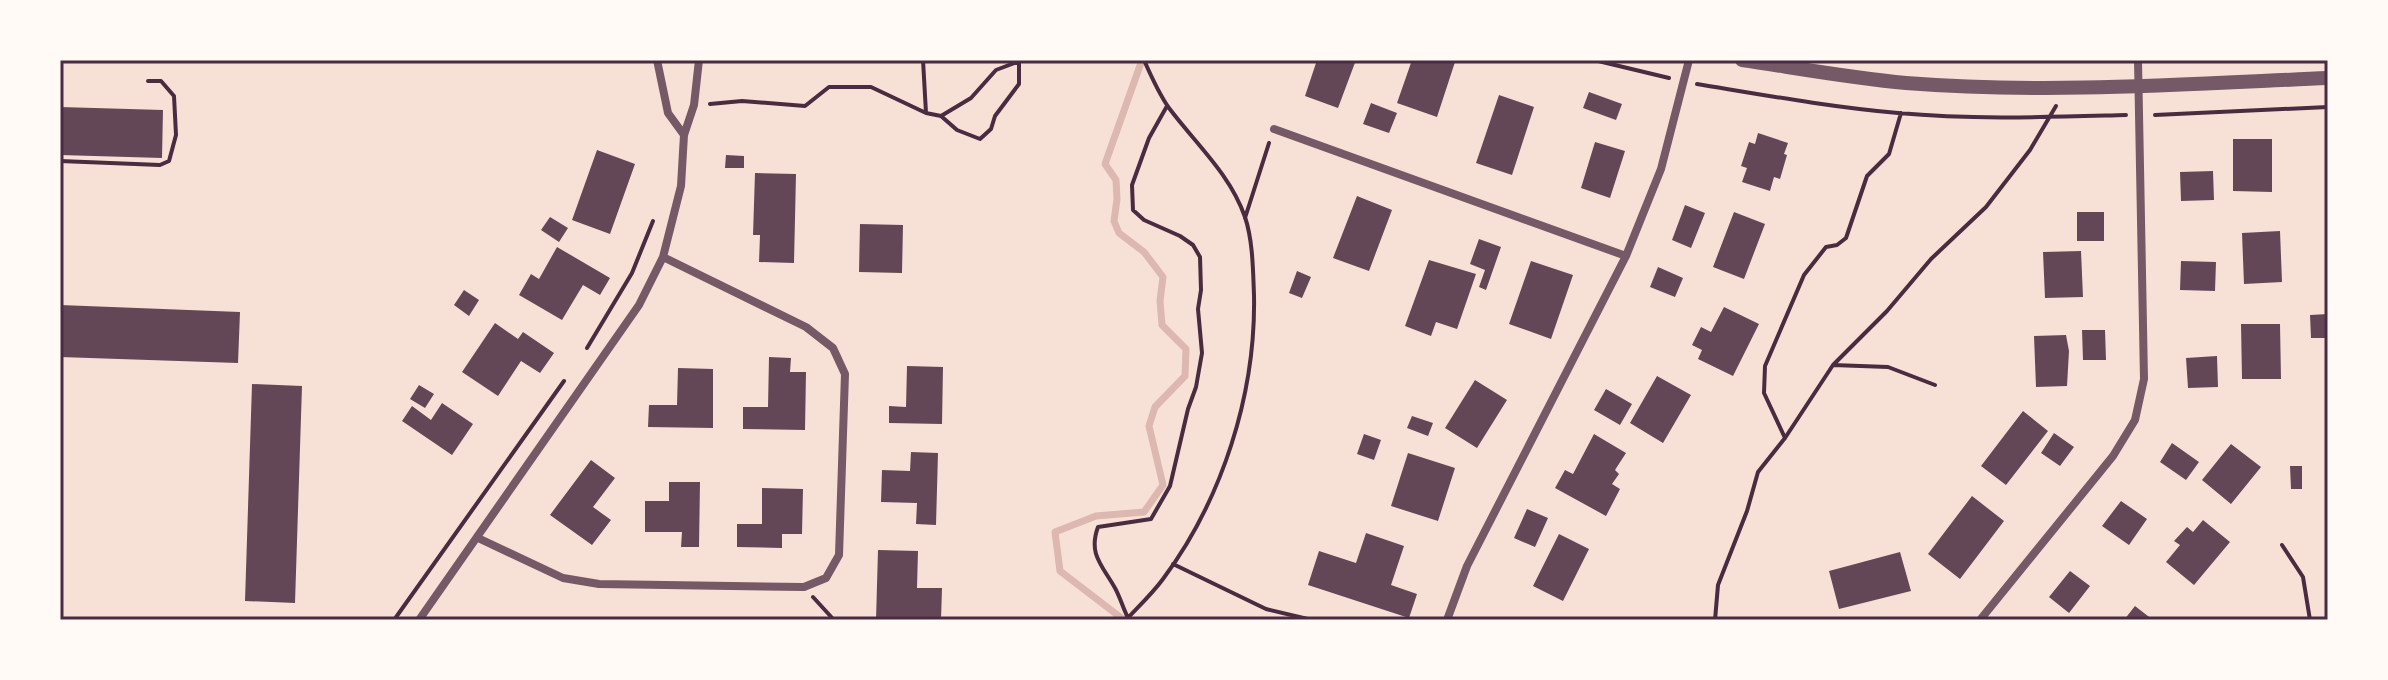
<svg xmlns="http://www.w3.org/2000/svg" width="2388" height="680" font-family="Arial,sans-serif">
  <style>
    .lines { fill: none; stroke-linecap: round; stroke-linejoin: round }
    .stream { stroke: #dcb8b0; stroke-width: 7 }
    .building { fill: #644757 }
    .path { stroke: #4a2c40; stroke-width: 4 }
    .minor { stroke: #755966; stroke-width: 8 }
    .tertiary { stroke: #755966; stroke-width: 14 }
    .neatline { fill: none; stroke: #4a2c40; stroke-width: 3 }
  </style>
  <rect width="100%" height="100%" fill="#f7e1d7"/>
  <g class="lines">
    <path class="stream" d="M1124 620 1060 571 1055 532 1096 516 1144 512 1163 485 1149 426 1155 407 1185 376 1186 349 1162 325 1160 301 1163 277 1144 252 1119 233 1114 221 1117 199 1116 180 1105 164 1142 60"/>
  </g>
  <path class="building" d="M1317 60H1356L1338 108 1305 96Z
    M1412 60 1455 62 1437 117 1397 103Z
    M1589 92 1622 104 1616 120 1583 108Z
    M1499 95 1534 107 1512 175 1476 163Z
    M1371 103 1397 113 1389 133 1363 124Z
    M60 107 163 110 162 158 60 155Z
    M1758 133 1788 143 1784 154 1787 155 1780 179 1774 177 1770 191 1742 182 1747 168 1741 166 1749 142 1755 144Z
    M2233 139H2272V192L2233 191Z
    M1595 142 1625 151 1610 198 1581 188Z
    M597 150 635 164 610 234 572 220Z
    M726 155 744 156V168H725Z
    M2213 171 2214 200 2181 201 2180 172Z
    M755 173 796 174 794 263 759 262 760 235H753Z
    M1357 196 1392 210 1369 271 1333 258Z
    M1685 205 1705 213 1691 248 1672 240Z
    M1734 212 1765 224 1744 279 1713 267Z
    M2077 212H2104V241H2077Z
    M550 217 568 228 559 242 541 230Z
    M860 224 903 225 902 273 859 272Z
    M2280 231 2282 282 2244 284 2242 233Z
    M1479 239 1501 247 1486 290 1479 287 1485 270 1470 264Z
    M557 247 610 278 600 295 583 285 562 320 519 295 531 274 539 279Z
    M2081 251 2083 297 2045 298 2043 252Z
    M1429 260 1476 274 1457 329 1436 322 1431 336 1405 326Z
    M1531 261 1573 275 1551 339 1509 324Z
    M2181 261 2216 262 2215 291 2180 290Z
    M1658 267 1683 278 1675 297 1650 287Z
    M1297 271 1311 277 1302 298 1289 293Z
    M464 290 479 300 469 316 454 305Z
    M60 305 240 312 238 363 60 357Z
    M1724 307 1759 324 1733 376 1698 359 1702 350 1692 345 1701 327 1711 332Z
    M2328 314V338H2311L2310 315Z
    M495 323 518 339 523 332 554 353 540 373 521 361 498 396 462 372Z
    M2241 324H2280L2281 379H2242Z
    M2082 330H2105L2106 360H2083Z
    M2066 335 2069 351 2067 386 2036 387 2034 336Z
    M2217 356 2218 387 2188 388 2186 358Z
    M769 357 791 358 790 372H806L805 430 743 429V407H768Z
    M907 366 943 367 942 424 889 423V406L906 407Z
    M678 368 713 369V428L648 427 649 405H677Z
    M1657 376 1691 395 1663 443 1630 423Z
    M1475 380 1507 400 1477 448 1445 428Z
    M252 384 302 386 295 603 245 601Z
    M419 385 434 394 425 408 410 399Z
    M1606 389 1632 404 1620 425 1594 410Z
    M442 403 473 424 452 455 402 421 412 406 431 420Z
    M2023 411 2048 431 2006 485 1981 466Z
    M1412 416 1433 423 1428 436 1407 428Z
    M2054 433 2074 447 2060 466 2041 453Z
    M1364 434 1381 440 1374 460 1357 454Z
    M1594 434 1626 453 1615 470 1619 474 1612 484 1620 489 1606 516 1555 488 1565 470 1573 474Z
    M2172 443 2199 462 2186 480 2160 462Z
    M2231 444 2261 467 2231 504 2202 480Z
    M911 452 938 453 936 525 916 524 917 503 881 502 882 470 910 471Z
    M1408 453 1455 468 1438 521 1391 506Z
    M591 460 615 478 593 507 611 520 592 545 550 515Z
    M2290 466H2302V489H2291Z
    M669 482H700L699 547H681L682 532H645V501H669Z
    M762 488 803 489 802 534H782V548L737 547V524H762Z
    M1972 496 2004 521 1960 579 1928 554Z
    M2121 501 2147 519 2129 545 2102 526Z
    M1527 509 1548 518 1535 547 1514 538Z
    M2203 520 2230 542 2194 585 2166 562 2180 545 2174 541 2187 527 2193 532Z
    M1366 533 1404 546 1391 585 1417 594 1409 618 1308 585 1319 551 1356 563Z
    M1559 534 1589 549 1563 601 1533 586Z
    M878 550 918 551 917 588H942L941 620H876Z
    M1900 552 1911 591 1839 609 1829 571Z
    M2070 571 2090 586 2069 613 2049 597Z
    M2135 606 2153 620H2124Z"/>
  <g class="lines">
    <path class="path" d="M923 60 926 113
      M1594 60 1669 78
      M1697 84C1764 95 1830 107 1898 113 1974 120 2050 117 2126 115
      M710 104 742 101 805 106 829 87H871L926 113 941 116 957 130 980 139 991 129 995 116 1019 84V61
      M2155 115 2328 107
      M941 116 971 98 996 70 1022 60
      M60 161 160 165 169 161 176 135 174 96 161 81H148
      M1245 218 1269 143
      M587 348 632 273 653 221
      M1833 365 1888 367 1935 385
      M1785 438 1764 393 1765 366 1804 275 1826 247 1837 245 1846 238 1867 176 1889 154 1901 113
      M2282 545 2303 577 2310 620
      M1173 564 1266 609 1312 620
      M813 597 834 620
      M1128 618C1123 608 1120 597 1115 588 1102 565 1088 554 1098 527L1151 519 1170 486 1188 409 1196 387 1202 353 1198 309 1201 290 1200 257 1193 245 1180 236 1144 220 1133 210 1132 185 1149 138 1167 106
      M394 620 564 381
      M1126 620C1138 607 1152 594 1163 579 1222 500 1256 394 1254 295 1253 271 1253 241 1245 217 1230 174 1196 144 1169 108 1159 94 1151 76 1144 60
      M1715 620 1718 585 1747 511 1758 472 1785 438 1833 365 1887 311 1931 259 1986 207 2030 150 2056 106"/>
    <path class="minor" d="M657 60 668 113 684 135
      M1274 129 1626 256
      M478 538 563 578 599 584 804 587 826 578 839 555 845 374 833 348 806 327 663 257
      M419 620 639 305 663 257 681 186 684 135 694 105 699 60
      M1447 620 1467 566 1626 256 1661 169 1689 60
      M1980 620 2113 456 2135 420 2144 379 2138 60"/>
    <path class="tertiary" d="M1742 60C1796 68 1851 78 1906 83 2046 94 2188 84 2328 78"/>
  </g>
  <rect width="2388" height="680" fill="none" stroke="#fffaf5" stroke-width="124"/>
  <rect x="62" y="62" width="2264" height="556" class="neatline"/>
</svg>
